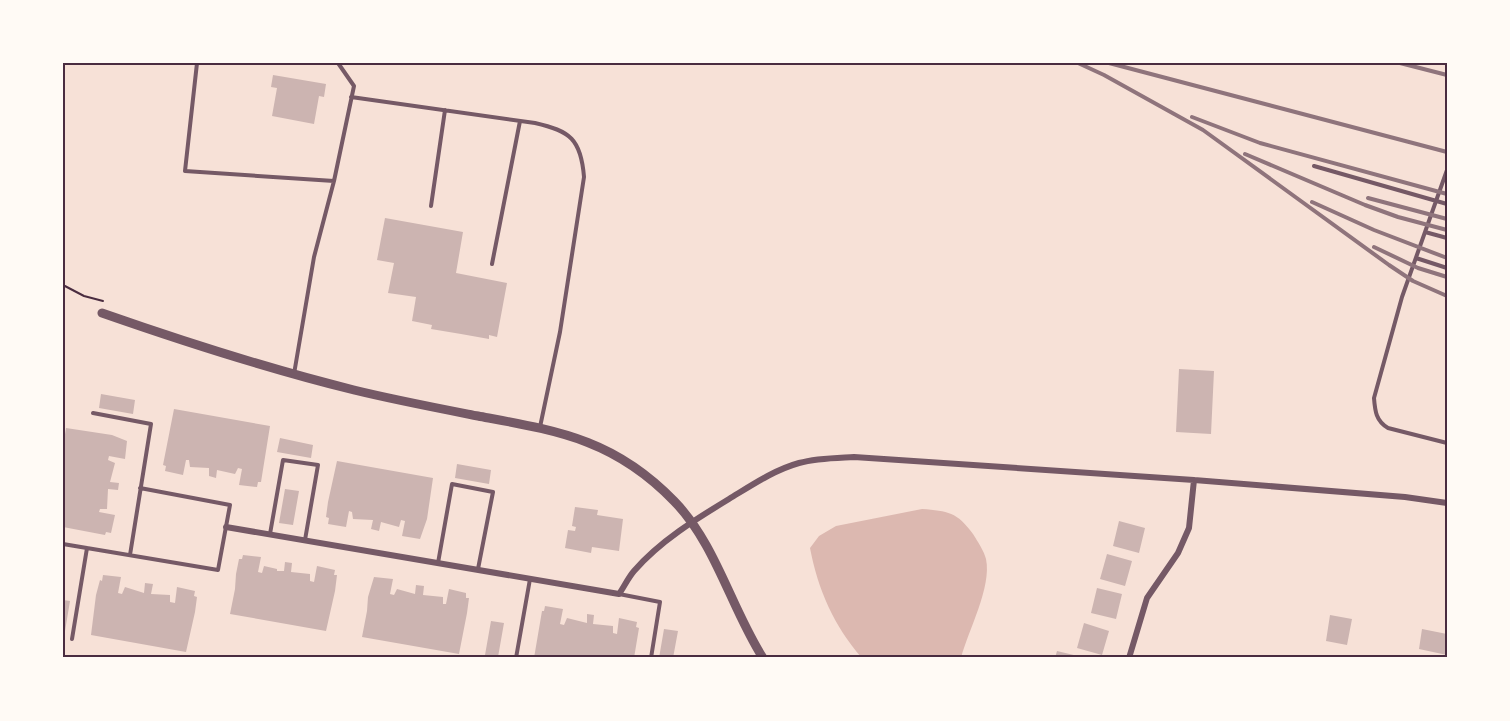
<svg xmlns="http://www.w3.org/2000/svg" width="1510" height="721" font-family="Overpass,sans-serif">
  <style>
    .water { fill: #dcb8b0 }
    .building { fill: #ccb4b1 }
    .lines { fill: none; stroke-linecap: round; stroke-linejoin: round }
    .path { stroke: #4a2c40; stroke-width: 2 }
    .service { stroke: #755966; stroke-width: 4 }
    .minor { stroke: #755966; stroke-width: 6 }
    .tertiary { stroke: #755966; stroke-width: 9 }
    .rail { stroke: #8f747c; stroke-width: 4 }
    .neatline { fill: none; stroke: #4a2c40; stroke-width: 2 }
  </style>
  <rect width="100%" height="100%" fill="#f7e1d7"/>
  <path class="water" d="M922 509C948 511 957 512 973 534 978 542 984 551 986 559 992 587 968 631 961 658H862C834 626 818 590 810 548L819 536 836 526Z"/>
  <path class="building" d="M273 75 326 84 324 97 319 96 314 124 272 116 277 88 271 87Z
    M385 218 463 232 456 273 507 283 497 337 489 335V339L461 334 431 329 432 325 412 321 416 297 388 293 394 263 377 260Z
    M1179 369 1214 371 1211 434 1176 432Z
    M101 394 135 400 133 414 99 408Z
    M174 409 270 426 261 482H258L257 487 239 485 242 469 238 468 235 474 217 470 216 478 209 476V468L190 467 189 460H186L183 475 165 471 166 466 163 465Z
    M66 428 112 435 127 441 125 459 109 456 108 460 115 463 110 482 119 483 118 490 108 489 107 509H100L99 512 115 515 111 533 106 532 105 535 63 527V447Z
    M280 438 313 445 311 458 277 452Z
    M337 461 433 478 427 519 420 539 402 536 405 521 401 520 399 527 381 522 379 531 371 529 373 520 353 519 352 512 349 511 346 527 328 524 329 518 326 517 328 502Z
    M457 464 491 470 489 484 455 478Z
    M285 489 299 491 293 525 279 523Z
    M575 507 598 510 597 515 623 519 619 551 592 547 591 553 565 548 568 530 575 531 576 527 572 526Z
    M1119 521 1145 528 1139 553 1113 546Z
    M1107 554 1132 561 1125 586 1100 579Z
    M243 555 261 557 258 572 262 573 264 566 277 569V571H284L285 562 292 563 291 572 310 574V581L314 582 317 566 335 570 334 575H337L335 591 326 631 230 614 235 589 236 574 239 559H242Z
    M103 575 121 577 118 593 122 594 125 587 144 593 145 583 153 584 151 594 170 595V602L175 603 177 587 195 591 194 596 197 597 195 612 186 652 91 635 96 595 100 580 102 581Z
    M374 577 393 579 390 594 394 595 397 589 415 594 416 585 424 586 423 595 443 597V604H446L449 589 466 593V598H469L467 613 459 654 362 637 367 611 368 597Z
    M1097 588 1122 594 1116 619 1091 613Z
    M63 600 70 601 64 637H63Z
    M545 606 563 609 560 624 564 625 567 618 587 623V614L594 615 593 624 613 626V633L617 634 619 618 637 622 636 627 639 628 634 658H534L542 611H544Z
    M1330 615 1352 619 1347 645 1326 641Z
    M491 621 504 623 498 657 485 655Z
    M1084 623 1109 631 1102 655 1077 648Z
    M664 629 678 631 673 658H659Z
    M1422 629 1447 634V655L1419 649Z
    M1057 651 1082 657V658H1055Z"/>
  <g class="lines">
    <path class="path" d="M63 285 84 296 103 301"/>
    <path class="service" d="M197 63 185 171 334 181
      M351 97 535 123C570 131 581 139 584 177L560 332 540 427
      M1314 166 1447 204
      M1447 170 1402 297 1374 398C1375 411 1376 421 1388 428L1447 443
      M431 206 445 110
      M1425 232 1447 238
      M1416 258 1447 268
      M492 264 520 121
      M294 374 314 257 334 181 354 86 338 63
      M93 413 151 424 130 555
      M270 534 283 460 318 465 305 540
      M63 544 218 570 230 505 140 488
      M438 563 452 484 493 492 478 569
      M619 594 660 602 651 658
      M72 639 87 548
      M516 658 530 579"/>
    <path class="minor" d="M226 527 619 594C624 587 628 578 634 571 660 541 696 519 729 499 752 485 774 470 799 463 817 458 835 458 854 457L1194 480 1405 497 1447 503
      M1129 658 1147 598 1178 553 1189 528 1194 480"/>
    <path class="tertiary" d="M102 313C185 342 269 369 354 390 395 400 437 408 478 416 558 431 614 439 674 501 716 544 731 608 763 658"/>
    <path class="rail" d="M1078 63 1104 75 1203 130 1389 265 1413 281 1447 296
      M1109 63 1447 152
      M1400 63 1447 75
      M1192 117 1260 143 1447 194
      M1245 154 1365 205 1398 217 1447 230
      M1368 198 1447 219
      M1312 202 1374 230 1447 258
      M1374 247 1418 268 1447 277"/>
  </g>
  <rect width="1510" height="721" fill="none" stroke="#fffaf5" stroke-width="129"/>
  <rect x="64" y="64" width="1382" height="592" class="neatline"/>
</svg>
